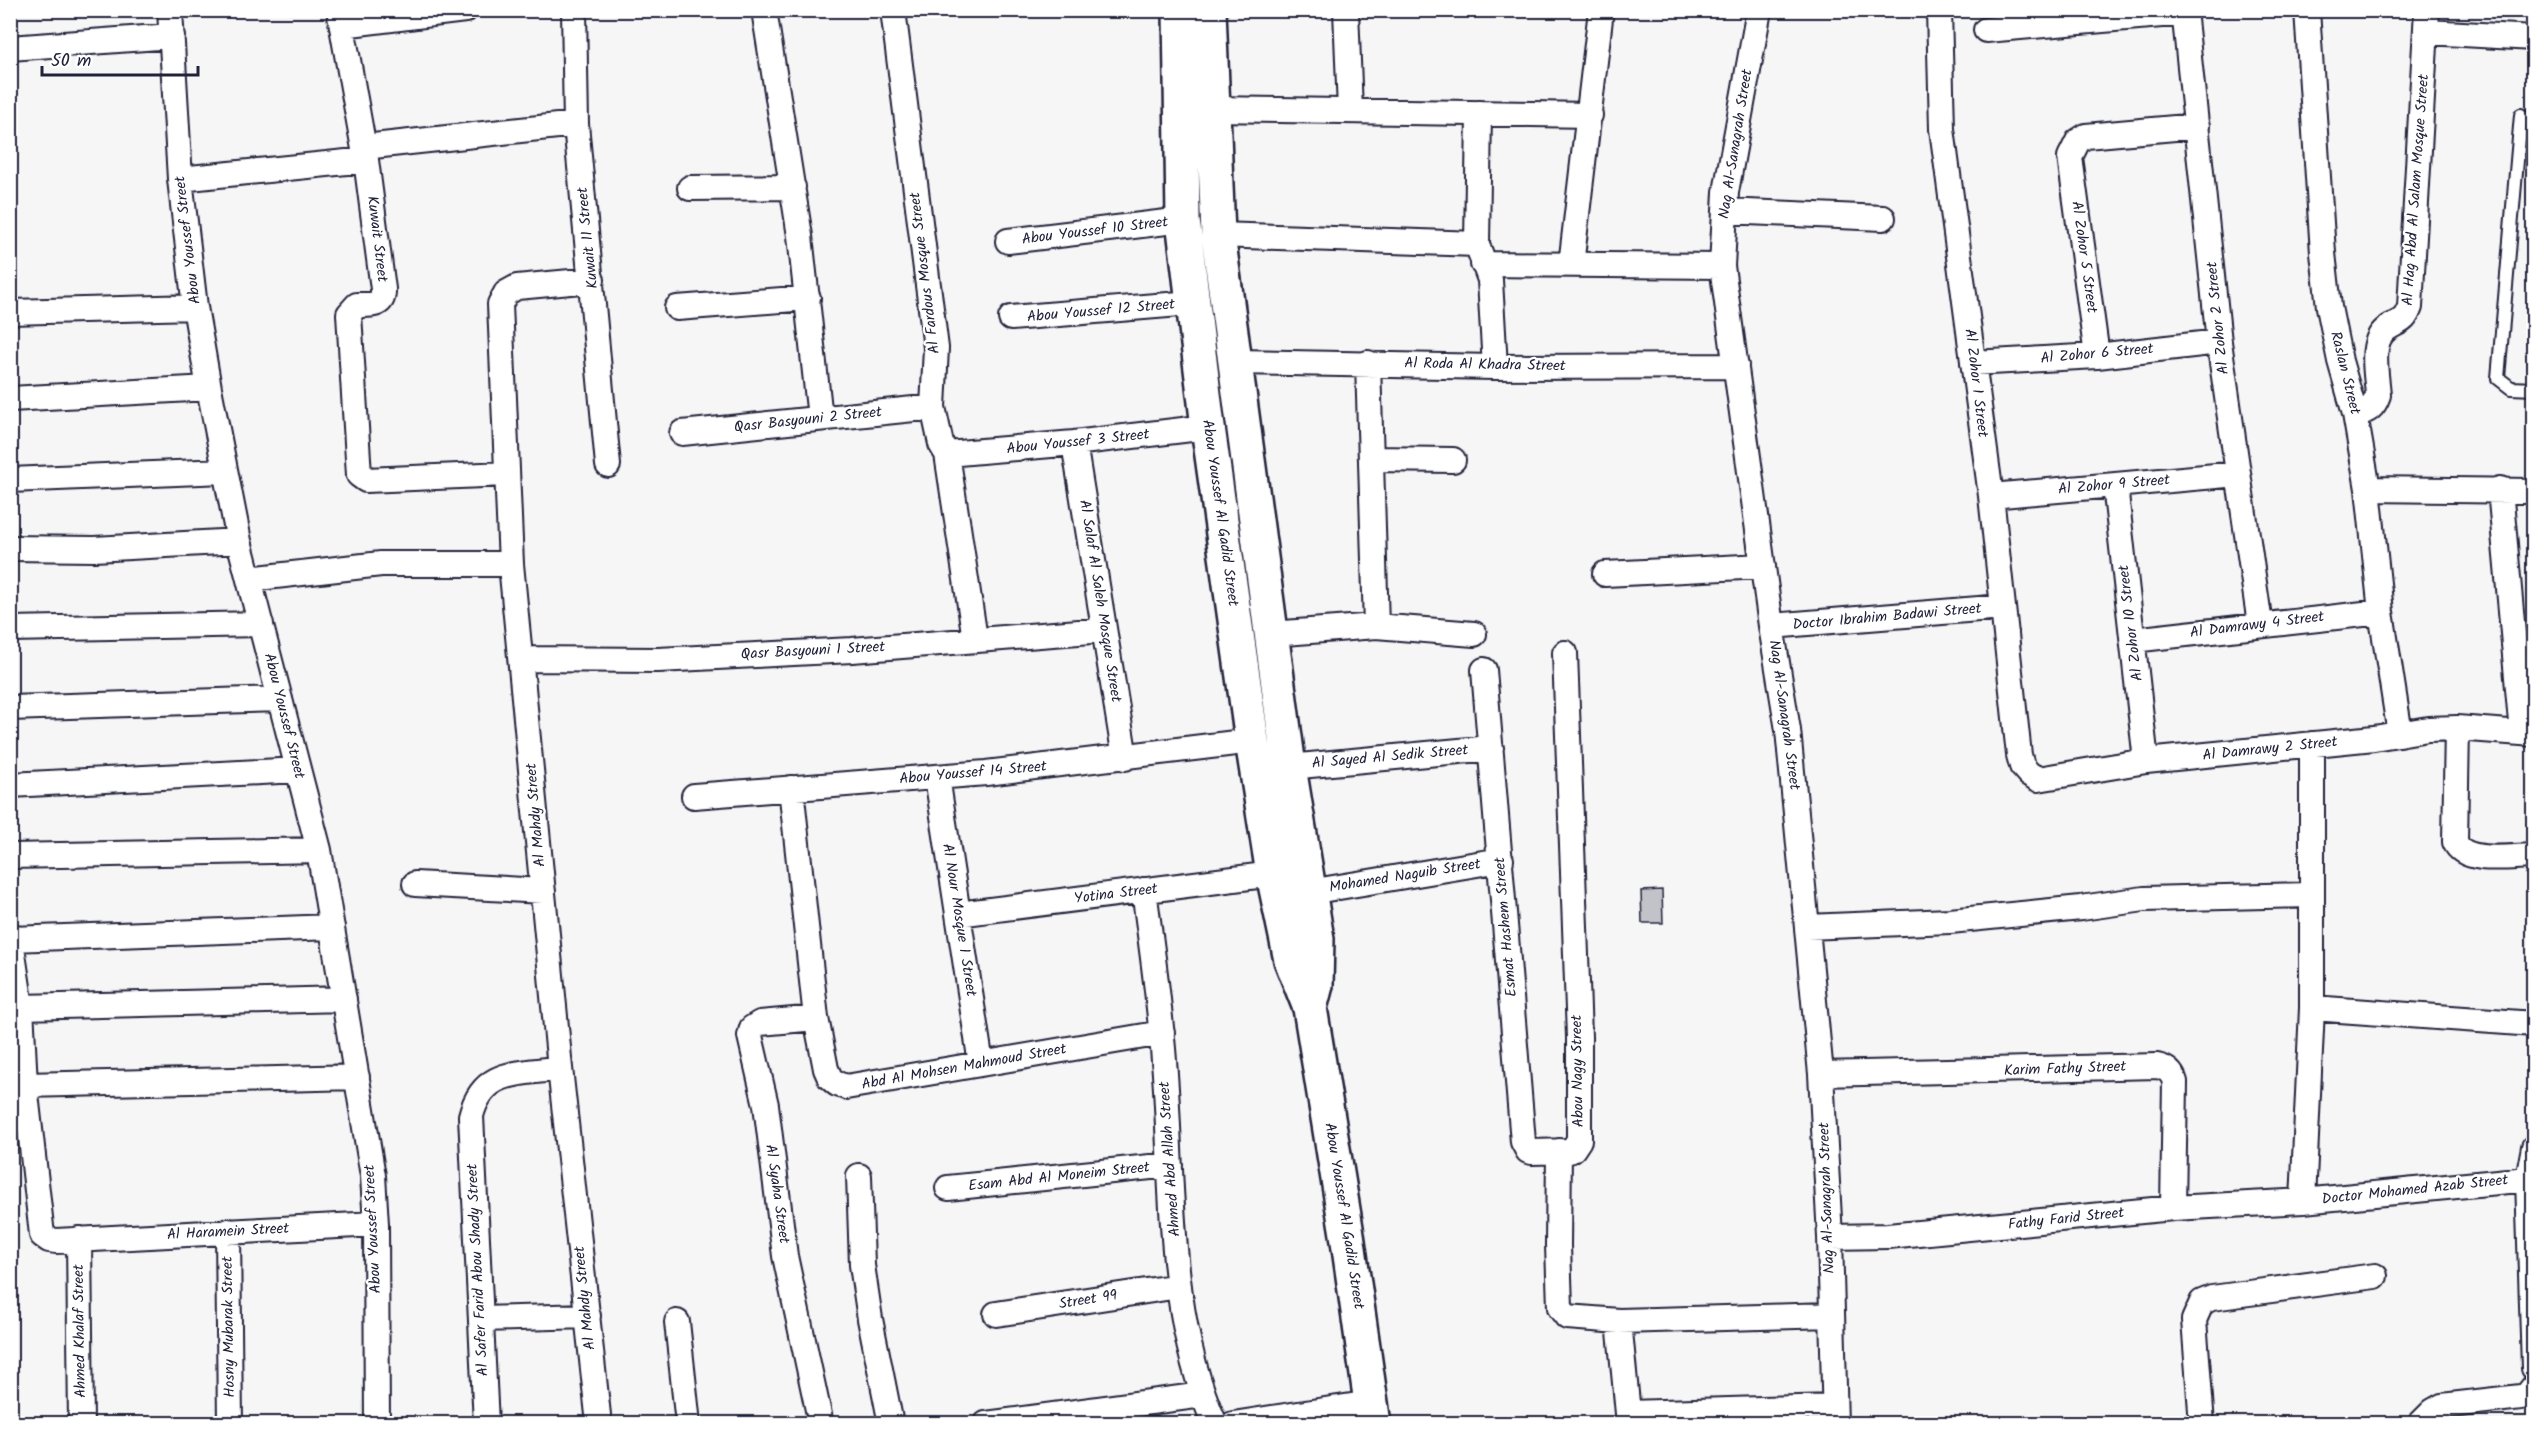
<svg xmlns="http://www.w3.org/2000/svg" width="2544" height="1434" font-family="Kalam,sans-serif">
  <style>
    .building { fill: #c2c2c9; stroke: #22223b; stroke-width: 1.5 }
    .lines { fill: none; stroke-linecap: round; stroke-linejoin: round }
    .lane-casing { stroke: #22223b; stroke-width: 16 }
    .street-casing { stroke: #22223b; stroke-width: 28 }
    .secondary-casing { stroke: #22223b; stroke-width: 38 }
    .lane { stroke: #fff; stroke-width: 12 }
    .street { stroke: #fff; stroke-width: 24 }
    .secondary { stroke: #fff; stroke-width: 33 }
    .labels { text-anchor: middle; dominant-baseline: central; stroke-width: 4.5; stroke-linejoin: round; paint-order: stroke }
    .street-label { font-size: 15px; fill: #22223b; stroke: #fff }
  </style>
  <rect width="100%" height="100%" fill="#f6f6f7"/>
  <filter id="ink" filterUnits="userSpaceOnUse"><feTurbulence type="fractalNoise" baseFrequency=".0167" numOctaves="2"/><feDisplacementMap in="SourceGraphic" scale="12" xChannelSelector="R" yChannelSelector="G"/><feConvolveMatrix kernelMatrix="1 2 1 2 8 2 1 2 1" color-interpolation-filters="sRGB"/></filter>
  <g filter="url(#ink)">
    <path class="building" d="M1662 890 1663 923H1642L1641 891Z"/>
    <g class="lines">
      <g class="lane-casing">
        <path id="lane" d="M2521 115 2498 378 2511 388 2534 389"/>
      </g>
      <g class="street-casing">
        <path id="street" d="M170 10 180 179 195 307 209 388 239 541 319 850 373 1176 376 1224 377 1424
          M339 10 366 160 383 289C384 307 371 305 357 305L349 314 359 475 366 480 506 474
          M574 10 576 124 608 465
          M764 10 800 236 820 418
          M893 10 936 348 933 407 941 444 947 454 975 639
          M1346 10 1350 111
          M1759 10 1726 192 1722 266 1771 626 1788 730 1821 1074 1830 1237 1835 1424
          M1939 10 1942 129 1991 496 2019 755 2022 766 2029 774 2038 779 2146 761 2374 738 2428 729 2457 728 2534 734
          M2184 10 2219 342 2260 624
          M2307 10 2323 253 2329 307 2340 361 2355 414 2368 489 2381 612 2400 734
          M342 25 465 10
          M1986 30 2185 13
          M2427 32 2534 38
          M10 48 172 36
          M1212 109 1590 115
          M1479 113 1477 244 1490 280 1495 367
          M364 147 576 124
          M180 179 366 160
          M690 188 793 187
          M1725 211 1883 218
          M1218 235 1477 244
          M1008 241 1183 220
          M1483 264 1722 266
          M1571 265 1601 10
          M592 280 517 287 506 293 500 304 511 564 560 1068 599 1424
          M677 308 808 298
          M10 312 195 307
          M1011 318 1192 303
          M2097 356 2070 157 2078 141 2086 136 2197 126
          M1234 362 1495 367 1736 366
          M1368 363 1376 626
          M1973 363 2097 356 2219 342
          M10 399 209 388
          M2355 414C2368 412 2374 407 2378 395 2377 376 2368 340 2388 328 2400 320 2404 323 2410 307L2427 10
          M682 433 933 407
          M1074 443 1125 758
          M947 454 1074 443 1208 427
          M1371 459 1453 460
          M10 480 224 471
          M2115 485 2146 761
          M2368 489 2534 491
          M2500 489 2522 733
          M1991 496 2238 474
          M10 548 94 549 239 541
          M1605 574 1763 566
          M249 579 381 564H511
          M1771 626 2003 607
          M10 629 261 624
          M1271 634 1376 626 1474 634
          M2133 640 2381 612
          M521 659 658 660 852 650 1104 630
          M1484 670 1523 1142 1528 1151 1532 1152 1569 1151 1573 1149 1579 1140V1037L1565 653
          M10 708 280 699
          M2457 728 2455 842C2465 865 2512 856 2534 856
          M1289 767 1491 748
          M937 777 981 1064
          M10 785 298 770
          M791 788 816 1018 826 1069 830 1078 837 1084 846 1087 1162 1033
          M694 796 986 773 1252 741
          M10 856 319 850
          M415 884 543 891
          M1144 890C1153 957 1162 1022 1166 1089 1173 1199 1169 1322 1215 1424
          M1309 892 1501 860
          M958 914 1273 874
          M1807 927 1950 921 2081 908 2144 899 2310 895
          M10 934 21 1007 25 1085 42 1235 49 1240 56 1241 376 1224
          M12 939 332 927
          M21 1007 344 999
          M2312 1008 2534 1024
          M816 1018 760 1023 752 1028 750 1036 766 1105 785 1256 821 1424
          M1821 1074 2157 1066C2167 1068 2172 1072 2175 1082L2173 1208
          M25 1085 357 1077
          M2534 1147 2528 1179 2534 1368
          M1559 1151 1558 1245 1560 1308 1567 1317 1619 1321 1831 1315
          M859 1176 862 1265 870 1319 891 1424
          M948 1188 1170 1165
          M2303 1201 2312 1008V744
          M228 1231 230 1424
          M1830 1237 1888 1236 2173 1208 2303 1201 2528 1179
          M79 1239 81 1424
          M996 1314 1179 1286
          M481 1319 588 1316
          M1619 1321 1629 1424
          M677 1322 688 1424
          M1628 1413 1834 1407
          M486 1424 471 1116C483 1068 519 1075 560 1068
          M986 1424 1203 1395
          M1233 1424 1371 1403
          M2202 1424 2194 1320 2202 1302 2212 1298 2375 1276
          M2420 1424 2433 1411 2442 1406 2521 1397 2527 1395 2534 1386"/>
      </g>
      <g class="secondary-casing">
        <path id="secondary" d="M1180 10 1183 220 1208 427 1252 741 1273 874 1291 960 1310 1008 1347 1234 1374 1424
          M1209 10 1218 235 1289 767 1317 939 1316 985 1310 1008"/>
      </g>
      <use href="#lane" class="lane"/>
      <use href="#street" class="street"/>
      <use href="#secondary" class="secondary"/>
    </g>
  </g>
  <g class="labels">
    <g class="street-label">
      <text transform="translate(1736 144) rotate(-81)">Nag Al-Sanagrah Street</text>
      <text transform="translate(2416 190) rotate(-86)">Al Hag Abd Al Salam Mosque Street</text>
      <text transform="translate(1095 231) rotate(-7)">Abou Youssef 10 Street</text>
      <text transform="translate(588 238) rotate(-96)">Kuwait 11 Street</text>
      <text transform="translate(377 239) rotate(83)">Kuwait Street</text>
      <text transform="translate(188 240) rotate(-97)">Abou Youssef Street</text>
      <text transform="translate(2084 257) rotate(82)">Al Zohor 5 Street</text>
      <text transform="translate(925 273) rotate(-97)">Al Fardous Mosque Street</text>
      <text transform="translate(1101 311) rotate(-5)">Abou Youssef 12 Street</text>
      <text transform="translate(2218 318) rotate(-96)">Al Zohor 2 Street</text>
      <text transform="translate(2097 354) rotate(-5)">Al Zohor 6 Street</text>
      <text transform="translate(1485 365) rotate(1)">Al Roda Al Khadra Street</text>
      <text transform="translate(2345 373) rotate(76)">Raslan Street</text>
      <text transform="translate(1976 383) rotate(83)">Al Zohor 1 Street</text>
      <text transform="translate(808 420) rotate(-6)">Qasr Basyouni 2 Street</text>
      <text transform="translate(1078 442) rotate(-6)">Abou Youssef 3 Street</text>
      <text transform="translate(2114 485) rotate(-5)">Al Zohor 9 Street</text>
      <text transform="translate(1220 513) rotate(82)">Abou Youssef Al Gadid Street</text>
      <text transform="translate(1100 601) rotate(81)">Al Salaf Al Saleh Mosque Street</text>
      <text transform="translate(1887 617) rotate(-5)">Doctor Ibrahim Badawi Street</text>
      <text transform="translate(2131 623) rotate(-97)">Al Zohor 10 Street</text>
      <text transform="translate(2257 625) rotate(-7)">Al Damrawy 4 Street</text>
      <text transform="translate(813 651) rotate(-3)">Qasr Basyouni 1 Street</text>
      <text transform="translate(1784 715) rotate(82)">Nag Al-Sanagrah Street</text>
      <text transform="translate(284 716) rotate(76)">Abou Youssef Street</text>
      <text transform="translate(2270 749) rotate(-6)">Al Damrawy 2 Street</text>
      <text transform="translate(1390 757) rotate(-5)">Al Sayed Al Sedik Street</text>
      <text transform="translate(973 773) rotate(-5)">Abou Youssef 14 Street</text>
      <text transform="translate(536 815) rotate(-95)">Al Mahdy Street</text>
      <text transform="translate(1405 876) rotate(-9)">Mohamed Naguib Street</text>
      <text transform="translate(1116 894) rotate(-7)">Yotina Street</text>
      <text transform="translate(959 920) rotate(81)">Al Nour Mosque 1 Street</text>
      <text transform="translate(1506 927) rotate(-95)">Esmat Hashem Street</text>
      <text transform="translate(964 1067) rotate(-10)">Abd Al Mohsen Mahmoud Street</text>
      <text transform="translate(2065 1069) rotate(-2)">Karim Fathy Street</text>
      <text transform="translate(1578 1071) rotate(-91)">Abou Nagy Street</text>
      <text transform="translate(1170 1159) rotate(-94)">Ahmed Abd Allah Street</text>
      <text transform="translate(1059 1177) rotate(-6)">Esam Abd Al Moneim Street</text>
      <text transform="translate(2415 1190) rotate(-6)">Doctor Mohamed Azab Street</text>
      <text transform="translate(777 1194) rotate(82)">Al Syaha Street</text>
      <text transform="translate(1827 1198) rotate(-92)">Nag Al-Sanagrah Street</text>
      <text transform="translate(1344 1216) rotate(81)">Abou Youssef Al Gadid Street</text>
      <text transform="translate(2066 1219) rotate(-6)">Fathy Farid Street</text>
      <text transform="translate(373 1229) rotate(-93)">Abou Youssef Street</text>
      <text transform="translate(228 1232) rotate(-3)">Al Haramein Street</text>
      <text transform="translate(478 1270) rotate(-93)">Al Safer Farid Abou Shady Street</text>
      <text transform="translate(585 1298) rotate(-96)">Al Mahdy Street</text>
      <text transform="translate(1088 1300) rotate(-9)">Street 99</text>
      <text transform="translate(229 1327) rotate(-91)">Hosny Mubarak Street</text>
      <text transform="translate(80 1331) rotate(-91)">Ahmed Khalaf Street</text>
    </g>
  </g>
  <rect width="2544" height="1434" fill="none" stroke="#fff" stroke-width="36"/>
  <rect x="18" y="18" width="2508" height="1398" fill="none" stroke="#22223b" stroke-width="2" filter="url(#ink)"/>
  <path d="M42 66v9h156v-9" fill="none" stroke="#22223b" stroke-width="3"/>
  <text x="51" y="66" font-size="18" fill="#22223b" stroke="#ffffff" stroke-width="4.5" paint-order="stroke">50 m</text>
</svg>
